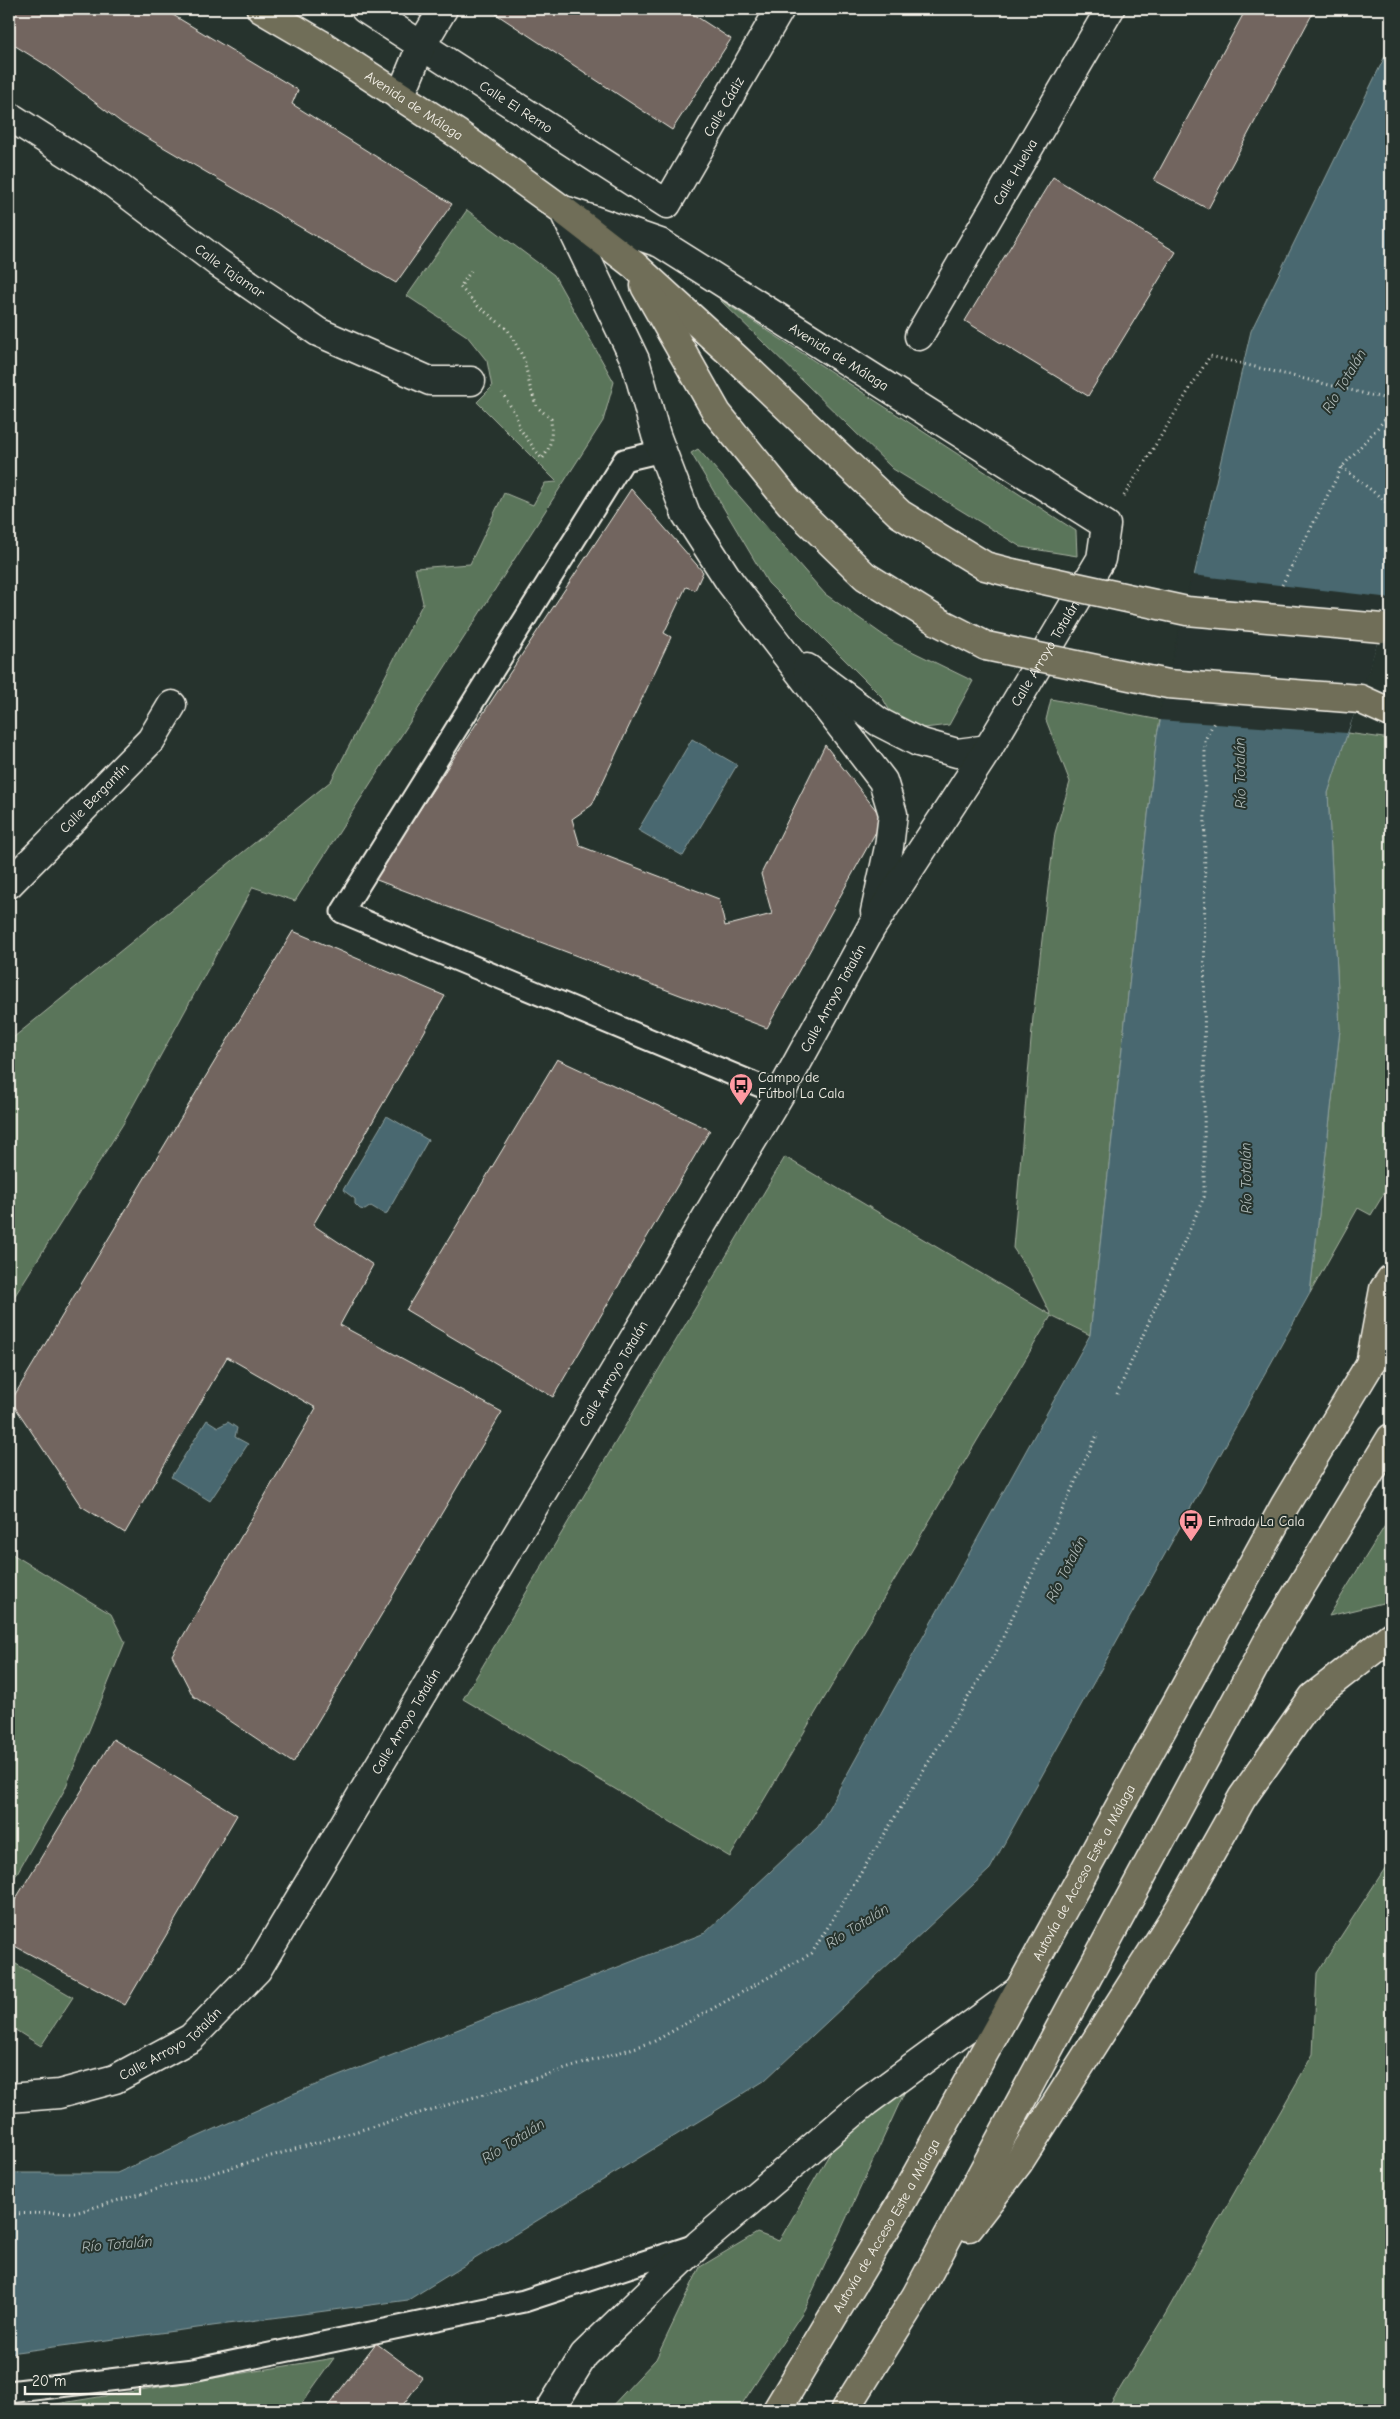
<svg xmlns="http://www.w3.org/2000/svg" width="1400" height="2419" font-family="'Comic Neue',sans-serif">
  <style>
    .green { fill: #5a745a; stroke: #a7b2a1 }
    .water { fill: #48686f; stroke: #8d9f9f }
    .pier { fill: #26332d }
    .building { fill: #72655e; stroke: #f4f1e8 }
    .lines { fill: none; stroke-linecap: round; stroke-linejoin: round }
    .lane-casing { stroke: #f4f1e8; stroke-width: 25 }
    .street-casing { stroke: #f4f1e8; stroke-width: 31 }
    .secondary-casing { stroke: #f4f1e8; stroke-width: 31 }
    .primary-casing { stroke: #f4f1e8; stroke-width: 31 }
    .highway-casing { stroke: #f4f1e8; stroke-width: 31 }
    .path { stroke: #f4f1e8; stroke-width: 3; stroke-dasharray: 1 4; stroke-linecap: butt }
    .lane { stroke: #26332d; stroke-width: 21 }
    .street { stroke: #26332d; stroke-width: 28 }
    .secondary { stroke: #26332d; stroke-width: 28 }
    .primary { stroke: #706e59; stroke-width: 28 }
    .highway { stroke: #706e59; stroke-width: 28 }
    .primary-bridge-casing { stroke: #f4f1e8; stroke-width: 31; stroke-linecap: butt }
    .primary-bridge { stroke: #706e59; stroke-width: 28 }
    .labels { text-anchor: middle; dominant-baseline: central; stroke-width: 4; stroke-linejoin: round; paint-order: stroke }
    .street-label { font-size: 14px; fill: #f4f1e8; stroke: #26332d }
    .poi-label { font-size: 14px; fill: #f4f1e8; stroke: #26332d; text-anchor: start }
    .water-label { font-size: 15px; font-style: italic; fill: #afbab8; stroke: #26332d }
  </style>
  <rect width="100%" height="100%" fill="#26332d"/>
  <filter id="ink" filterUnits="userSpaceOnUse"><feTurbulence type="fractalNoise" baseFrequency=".02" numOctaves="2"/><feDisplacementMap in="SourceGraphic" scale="10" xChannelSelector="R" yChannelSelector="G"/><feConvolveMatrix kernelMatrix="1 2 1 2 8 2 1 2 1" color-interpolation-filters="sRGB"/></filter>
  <g filter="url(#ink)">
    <path class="green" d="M467 210 554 275 614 382 603 421 295 901 253 887 123 1124 9 1305V1041L331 781 423 603 415 568 470 564 504 493 533 505 545 483 557 482 477 402 492 387 487 361 467 336 407 296Z
      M719 299 1076 531 1077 556 1021 547 893 469Z
      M698 449 825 594 893 642 973 681 949 725 916 729 891 713 882 697 768 583 691 453Z
      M1051 699 1160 720 1157 735 1090 1335 1051 1316 730 1857 463 1699 785 1157 1051 1315 1030 1273 1013 1248 1033 1017 1048 888 1055 833 1070 782 1046 720Z
      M1347 733 1391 739V1182L1371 1215 1358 1208 1310 1293 1340 1030 1328 793Z
      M1391 1516V1601L1329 1616Z
      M9 1552 111 1614 125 1642 65 1789 9 1887Z
      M1391 1859V2410H1107L1166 2313 1313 2054 1317 1973Z
      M9 1960 73 1997 41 2046 9 2026Z
      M905 2091 804 2310 738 2410H608L656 2359 700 2267 757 2233 779 2241 830 2153 865 2109Z
      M334 2358 297 2410H20Z"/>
    <path class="water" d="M1391 44V599L1328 793 1340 1030 1310 1293 990 1869 764 2081 408 2300 9 2353V2173H117L295 2093 705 1933 818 1827 1090 1335 1157 735 1251 331Z
      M692 739 737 765 683 856 638 830Z
      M387 1116 428 1140 386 1215 371 1206 365 1210 360 1209 355 1204V1199L343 1190Z
      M207 1420 218 1427 228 1422 237 1428 235 1437 248 1444 210 1501 171 1477Z"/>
    <path class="pier" d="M1192 575 1391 598 1360 699 1347 733 1158 720Z"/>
    <path class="building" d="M9 9H163L298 90 292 104 452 204 396 283 122 123 46 65 9 42Z
      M409 9H426L421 17Z
      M500 9H685L731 39 672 130 496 14Z
      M1246 9H1315L1208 209 1154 180Z
      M1053 177 1176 252 1088 396 965 321Z
      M631 489 703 572 695 590 686 587 664 633 671 637 592 805 572 819 580 846 719 899 725 926 772 914 761 874 825 745 883 819 767 1028 374 879Z
      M293 931 445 996 313 1225 373 1265 340 1325 502 1412 293 1763 193 1696 172 1655 316 1408 227 1357 125 1533 81 1506 11 1401Z
      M557 1059 710 1130 553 1397 406 1310Z
      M113 1739 237 1815 125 2005 9 1943V1910Z
      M376 2343 423 2378 399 2410H325Z"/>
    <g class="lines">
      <g class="lane-casing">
        <path id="lane" d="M662 451 624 460 342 912 780 1094
          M9 2392 193 2370 524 2301 696 2245"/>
      </g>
      <g class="street-casing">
        <g id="street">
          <path id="s1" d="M365 9 667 204 780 9"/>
          <path d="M400 97 421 46 443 9"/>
          <path id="s2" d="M9 116 105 177 217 262 318 332 430 381H471"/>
          <path id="s3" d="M919 336 1110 9"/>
          <path id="s4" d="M9 884 151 740 172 705"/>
          <path d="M550 2410 584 2355 699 2244 866 2102 1019 1990"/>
        </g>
      </g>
      <g class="secondary-casing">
        <g id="secondary">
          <path d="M563 210 635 360 656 435 686 514 730 582 883 781 893 814 889 847 875 912"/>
          <path d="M807 668 879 722 918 742 957 753 988 749"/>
          <path id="s5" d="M9 2098 59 2094 115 2079 191 2038 257 1970 780 1094 871 928 988 749 1101 559 1106 525 660 243 567 211"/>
        </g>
      </g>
      <g class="primary-casing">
        <g id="primary">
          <path id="s6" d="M261 9 319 43 458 134 563 210 634 265 737 359 900 514 985 566 1012 573"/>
          <path d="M645 286 717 413 790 503 865 576 939 622 986 646"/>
        </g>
      </g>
      <g class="highway-casing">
        <g id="highway">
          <path d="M1360 699 1391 713"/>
          <path d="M1371 1359 1384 1289 1391 1279"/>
          <path d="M969 2227 1019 2162 1180 1908 1242 1798 1313 1697 1391 1636"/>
          <path id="s7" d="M777 2410 899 2206 1019 1990 1285 1505 1370 1364 1391 1336"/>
          <path d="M845 2410 916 2296 1267 1643 1391 1438"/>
        </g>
      </g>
      <path class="path" d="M471 271 460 287 478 306 508 330 524 359 530 387 537 407 551 419C552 434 552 447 542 459L520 429 515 413 502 393
        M1342 467 1391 506
        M1124 496 1210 356 1391 400
        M1282 585 1342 467 1391 413
        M1117 1394 1204 1197 1205 740 1214 722
        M9 2214 78 2212 478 2096 653 2042 812 1953 997 1650 1098 1433"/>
      <use href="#lane" class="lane"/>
      <use href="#street" class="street"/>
      <use href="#secondary" class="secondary"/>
      <use href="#primary" class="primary"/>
      <use href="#highway" class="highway"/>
      <g class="primary-bridge-casing">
        <path id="primary-bridge" d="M1012 573 1187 611 1382 628
          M986 646 1168 684 1360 699"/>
      </g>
      <use href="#primary-bridge" class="primary-bridge"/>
    </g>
  </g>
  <defs>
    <g id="bus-pin" transform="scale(1.25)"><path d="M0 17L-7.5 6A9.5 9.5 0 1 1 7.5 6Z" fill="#ff9aa2" stroke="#26332d"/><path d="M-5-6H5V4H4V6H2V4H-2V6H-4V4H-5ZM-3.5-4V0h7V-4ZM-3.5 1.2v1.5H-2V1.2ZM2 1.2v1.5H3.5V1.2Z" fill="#111"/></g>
  </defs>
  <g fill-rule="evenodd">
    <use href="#bus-pin" x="741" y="1085"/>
    <use href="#bus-pin" x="1191" y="1521"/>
  </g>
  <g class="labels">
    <g class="street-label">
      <text stroke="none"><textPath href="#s6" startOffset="181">Avenida de Málaga</textPath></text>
      <text stroke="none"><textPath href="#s1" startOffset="472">Calle Cádiz</textPath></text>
      <text stroke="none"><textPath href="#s1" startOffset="180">Calle El Remo</textPath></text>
      <text stroke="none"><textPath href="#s3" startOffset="190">Calle Huelva</textPath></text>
      <text stroke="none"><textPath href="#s2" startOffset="270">Calle Tajamar</textPath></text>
      <text transform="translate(839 357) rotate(32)">Avenida de Málaga</text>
      <text stroke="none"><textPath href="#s5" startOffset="1824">Calle Arroyo Totalán</textPath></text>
      <text stroke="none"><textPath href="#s4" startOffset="121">Calle Bergantín</textPath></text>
      <text stroke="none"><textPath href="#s5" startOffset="1419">Calle Arroyo Totalán</textPath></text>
      <text stroke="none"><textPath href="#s5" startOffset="984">Calle Arroyo Totalán</textPath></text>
      <text stroke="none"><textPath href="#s5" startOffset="579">Calle Arroyo Totalán</textPath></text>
      <text stroke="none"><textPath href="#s7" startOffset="619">Autovía de Acceso Este a Málaga</textPath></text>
      <text stroke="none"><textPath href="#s5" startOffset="174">Calle Arroyo Totalán</textPath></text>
      <text stroke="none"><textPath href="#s7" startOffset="214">Autovía de Acceso Este a Málaga</textPath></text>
    </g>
    <g class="poi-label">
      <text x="758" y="1077">Campo de<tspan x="758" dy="16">Fútbol La Cala</tspan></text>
      <text x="1208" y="1521">Entrada La Cala</text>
    </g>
    <g class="water-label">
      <text transform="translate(1344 381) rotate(-59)">Río Totalán</text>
      <text transform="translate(1240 773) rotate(-91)">Río Totalán</text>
      <text transform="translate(1246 1178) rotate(-91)">Río Totalán</text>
      <text transform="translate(1066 1569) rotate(-63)">Río Totalán</text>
      <text transform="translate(857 1926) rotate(-32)">Río Totalán</text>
      <text transform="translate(513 2141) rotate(-32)">Río Totalán</text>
      <text transform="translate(117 2244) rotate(-5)">Río Totalán</text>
    </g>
  </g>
  <rect width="1400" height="2419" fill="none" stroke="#26332d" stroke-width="30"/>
  <rect x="15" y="15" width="1370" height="2389" fill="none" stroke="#f4f1e8" stroke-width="2" filter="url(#ink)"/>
  <path d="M25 2386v8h115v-8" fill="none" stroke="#f4f1e8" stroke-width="2.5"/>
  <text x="32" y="2386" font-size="15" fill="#f4f1e8" stroke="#26332d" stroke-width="4" paint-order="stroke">20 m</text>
</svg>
